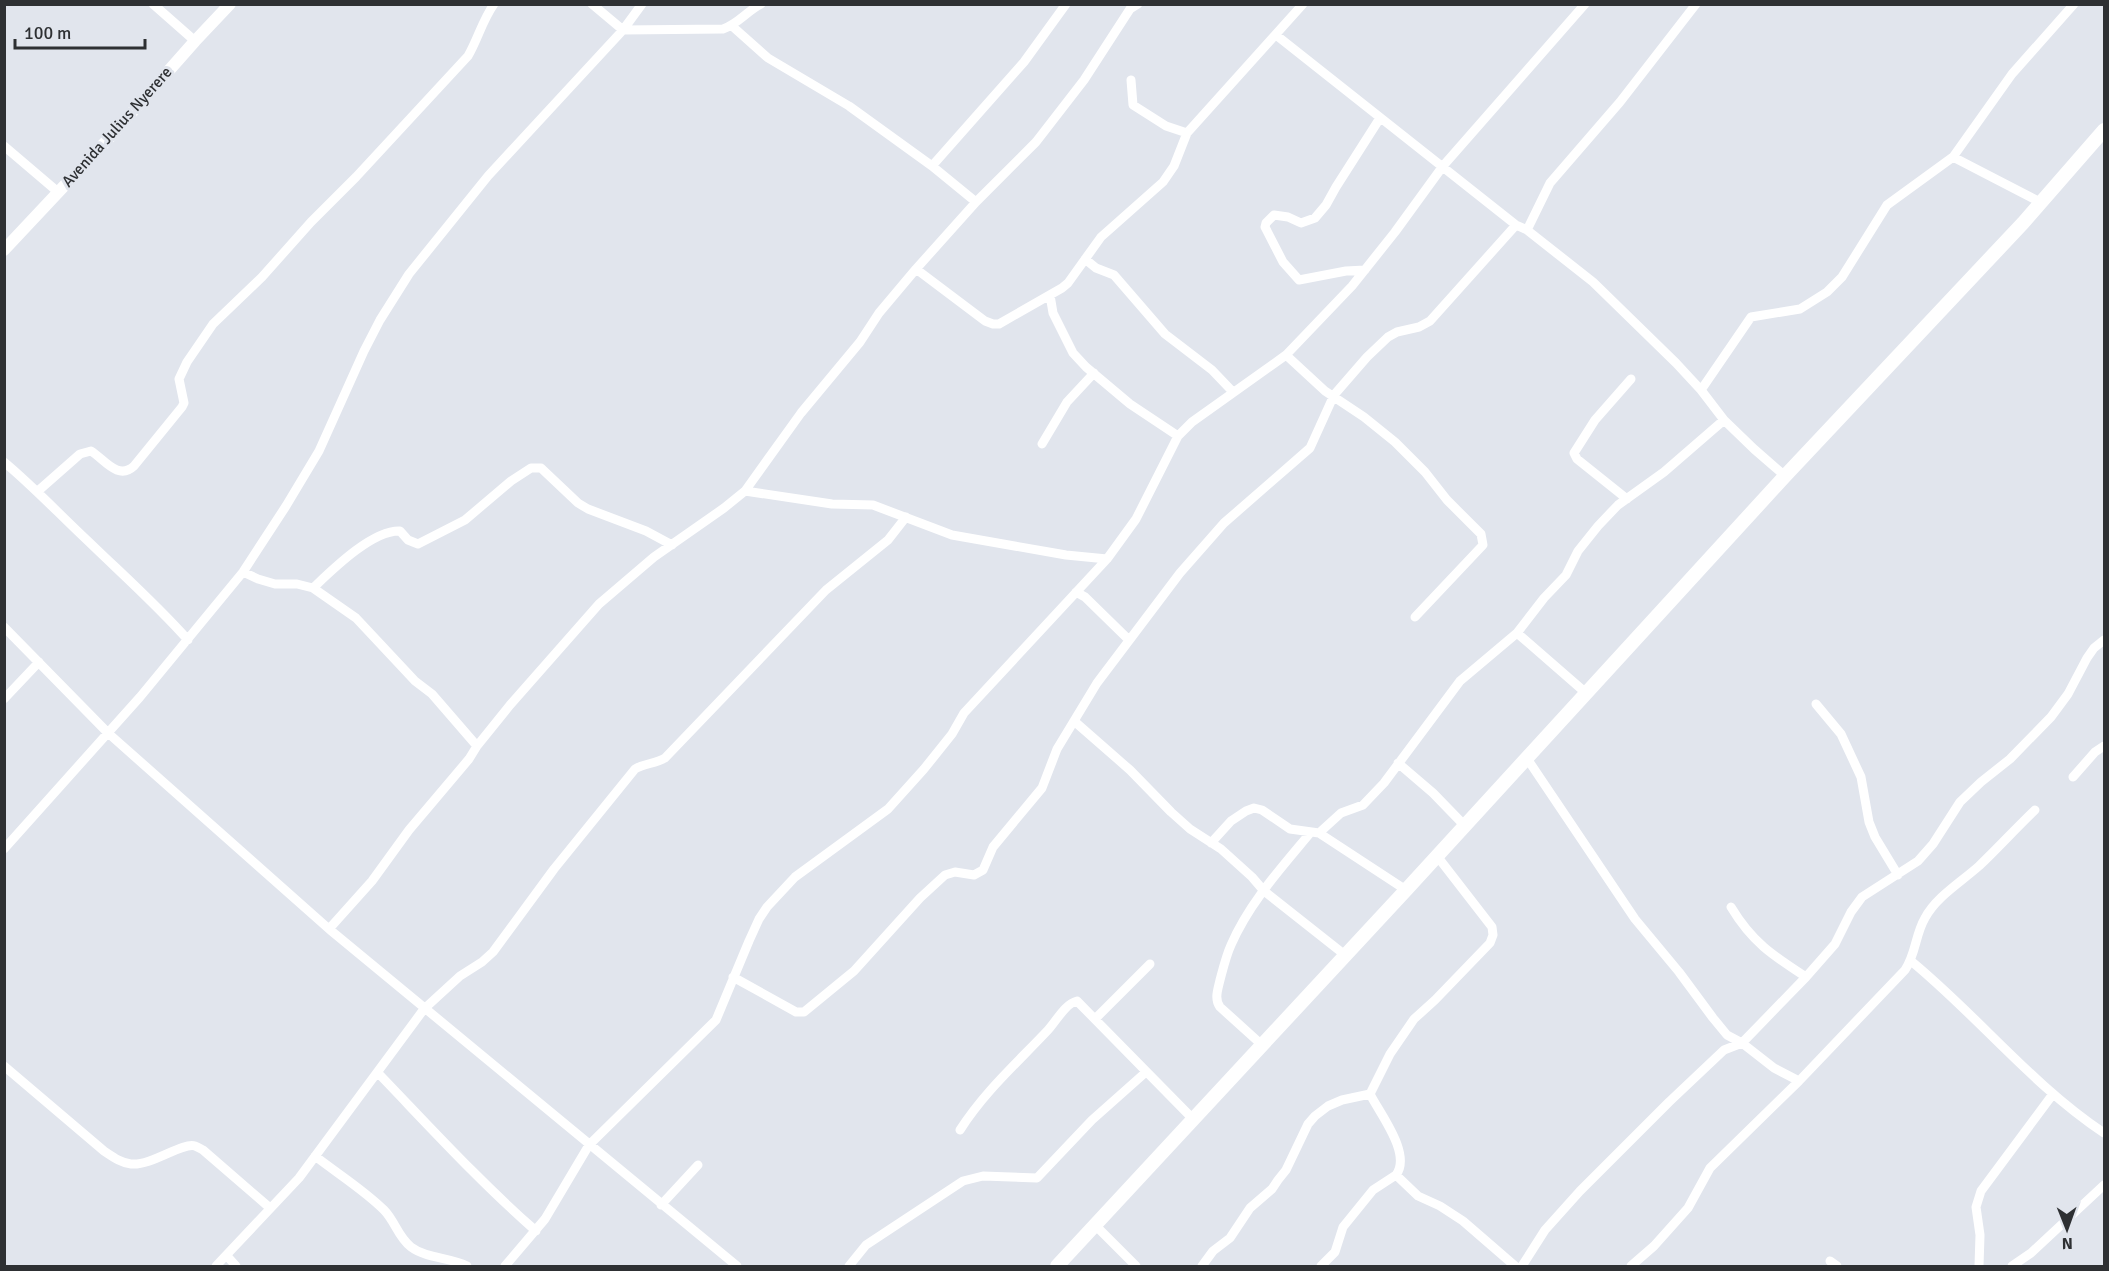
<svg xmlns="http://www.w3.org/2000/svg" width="2109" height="1271" font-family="Signika,sans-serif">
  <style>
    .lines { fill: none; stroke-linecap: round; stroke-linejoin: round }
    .street { stroke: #fff; stroke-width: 9 }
    .secondary { stroke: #fff; stroke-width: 12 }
    .primary { stroke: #fff; stroke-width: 14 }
    .labels { text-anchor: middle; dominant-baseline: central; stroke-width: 6; stroke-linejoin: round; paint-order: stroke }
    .street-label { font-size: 16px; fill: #2e3033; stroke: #e1e5ed }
  </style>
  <rect width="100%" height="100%" fill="#e1e5ed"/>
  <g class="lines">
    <path class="street" d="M153 4 195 41
      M592 4 623 30 723 29C738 24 747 11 761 4
      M732 26 768 58 849 106 932 166 976 202
      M1276 35 1516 225 1527 230 1593 282 1676 363 1701 390 1724 420 1754 449 1785 476
      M1131 80 1133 105 1166 126 1187 133
      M4 146 58 192
      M1953 157 2040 202
      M932 166 1024 62 1066 4
      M1527 230 1550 183 1620 102 1696 4
      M1085 259 1096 268 1114 275 1165 334 1212 370 1233 392
      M916 269 976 202 1036 142 1084 80 1130 9 1138 4
      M1365 270 1346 271 1299 280 1283 262 1265 227 1266 223 1274 215 1288 217 1301 223 1315 218 1326 205 1336 187 1380 118
      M1050 295 1053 313 1073 353 1086 367 1130 404 1178 436
      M1286 355 1325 391 1364 417 1395 442 1425 472 1447 500 1481 534 1483 545 1415 617
      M1701 390 1751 317 1800 309 1827 292 1842 277 1887 205 1953 157 2012 74 2074 4
      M1042 444 1067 402 1094 373
      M4 462C34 487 60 515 89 542 122 574 157 605 188 640
      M38 491 80 454 91 451C104 459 118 481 134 466L182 407 184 403 179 379 187 362 213 324 262 277 311 222 356 177 468 56C478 39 482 21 494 4
      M745 491 832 504 873 505 952 535 1066 555 1107 559
      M1627 499 1577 459 1574 453 1595 420 1631 379
      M243 572 258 579 275 584H297L313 588 356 618 415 681 432 694 477 746
      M313 588C332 570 372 530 400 531L408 540 418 544 465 520 511 481 531 468H541L578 503 588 509 646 531 672 545
      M1076 592 1085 597 1129 640
      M4 627 108 733 329 929 737 1266
      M1517 633 1544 598 1566 575 1578 551 1598 526 1618 505 1664 472 1724 420
      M4 699 39 662
      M1816 704 1841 734 1861 777 1869 822 1875 837 1898 875
      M1074 721 1130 770 1171 812 1190 829 1221 849 1252 877 1264 891 1345 955
      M1526 757 1635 919 1679 972 1713 1018 1727 1035 1742 1043 1774 1068 1799 1081 1905 970C1916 954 1915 935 1925 918 1936 897 1961 882 1979 866 1998 848 2016 828 2035 810
      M1398 763 1433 793 1464 825
      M2073 777 2095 752 2104 746
      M1319 833 1341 813 1363 805 1384 783 1460 681 1517 633 1586 693
      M1211 843 1231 821 1246 811 1254 808 1262 810 1290 829 1319 833 1406 890
      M4 849 140 697 243 572 286 506 319 451 364 351 380 320 409 274 488 176 623 30 642 4
      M1731 907C1752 942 1772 955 1806 977
      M329 929 372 881 409 830 469 759 477 746 510 705 599 604 654 557 724 508 745 491 801 413 860 342 879 313 916 269 985 321 993 324H999L1062 288 1068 283 1101 237 1163 182 1174 166 1187 133 1303 4
      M1911 961C1978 1016 2032 1085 2104 1133
      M733 977 796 1012H804L854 971 920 898 945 875 955 872 974 875 983 870 993 847 1042 788 1057 749 1097 683 1180 573 1224 523 1310 448 1334 395 1367 357 1388 337 1397 332 1419 327 1430 321 1516 225
      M1095 1019 1150 964
      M1262 1045 1220 1007C1214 999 1218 989 1220 980 1223 969 1226 956 1231 945 1249 903 1282 867 1311 832
      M4 1066 104 1151C113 1157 121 1163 131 1164 152 1166 182 1142 195 1146 198 1147 201 1149 203 1150L270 1208
      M378 1073C430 1127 479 1181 536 1231
      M1370 1094C1380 1114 1412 1154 1396 1175L1418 1196 1440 1206 1463 1221 1515 1266
      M960 1130C985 1091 1017 1063 1048 1030 1057 1020 1065 1004 1077 1001L1193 1119
      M315 1156C338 1174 364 1190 384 1210 395 1221 398 1237 411 1247 427 1259 450 1257 467 1266
      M661 1205 698 1165
      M1095 1225 1136 1266
      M227 1256 236 1266
      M1830 1261 1837 1266
      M216 1266 299 1178 424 1009 460 976 482 962 493 952 554 869 635 769C645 763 655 764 665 758L826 590 888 540 906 517
      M505 1266 545 1219 589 1145 716 1020 749 941 759 919 767 907 795 877 888 809 924 769 952 734 964 713 1107 559 1136 519 1178 436 1192 422 1286 355 1352 286 1395 232 1443 166 1585 4
      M849 1266 866 1245 963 1181 983 1176 1037 1178 1092 1120 1146 1072
      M1202 1266 1213 1251 1230 1238 1250 1208 1272 1189 1278 1180 1286 1170 1308 1124 1315 1116 1328 1106 1342 1100 1370 1094 1390 1054 1414 1019 1435 1000 1490 943 1493 935 1492 927 1437 856
      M1321 1266 1335 1252 1343 1227 1373 1190 1396 1175
      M1522 1266 1545 1230 1580 1191 1669 1102 1724 1050 1742 1043 1806 977 1835 944 1851 912 1862 897 1918 861 1933 844 1960 802 1981 782 2010 759 2051 717 2068 694 2087 658 2094 648 2104 640
      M1631 1266 1654 1246 1688 1208 1710 1168 1799 1081
      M1979 1266 1980 1235 1976 1207 1981 1191 2053 1094
      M2012 1266 2031 1253 2104 1185"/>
    <path class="secondary" d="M4 250 111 136 195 41 230 4"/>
    <path class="primary" d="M1057 1266 1406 890 1785 476 2023 223 2104 130"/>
  </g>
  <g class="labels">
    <g class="street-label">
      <text transform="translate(117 127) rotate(-48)">Avenida Julius Nyerere</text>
    </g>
  </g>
  <rect width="2109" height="1271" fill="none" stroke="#2e3033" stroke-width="12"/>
  <g transform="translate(2067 1229) rotate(179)" stroke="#e1e5ed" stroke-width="4.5" paint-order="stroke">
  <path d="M0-4.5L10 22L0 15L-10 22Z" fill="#2e3033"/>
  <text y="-9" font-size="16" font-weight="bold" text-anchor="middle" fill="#2e3033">N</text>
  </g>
  <path d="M15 39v9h130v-9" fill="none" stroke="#2e3033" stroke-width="3"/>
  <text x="24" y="39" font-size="18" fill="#2e3033" stroke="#e1e5ed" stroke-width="4.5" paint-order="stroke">100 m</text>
</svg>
